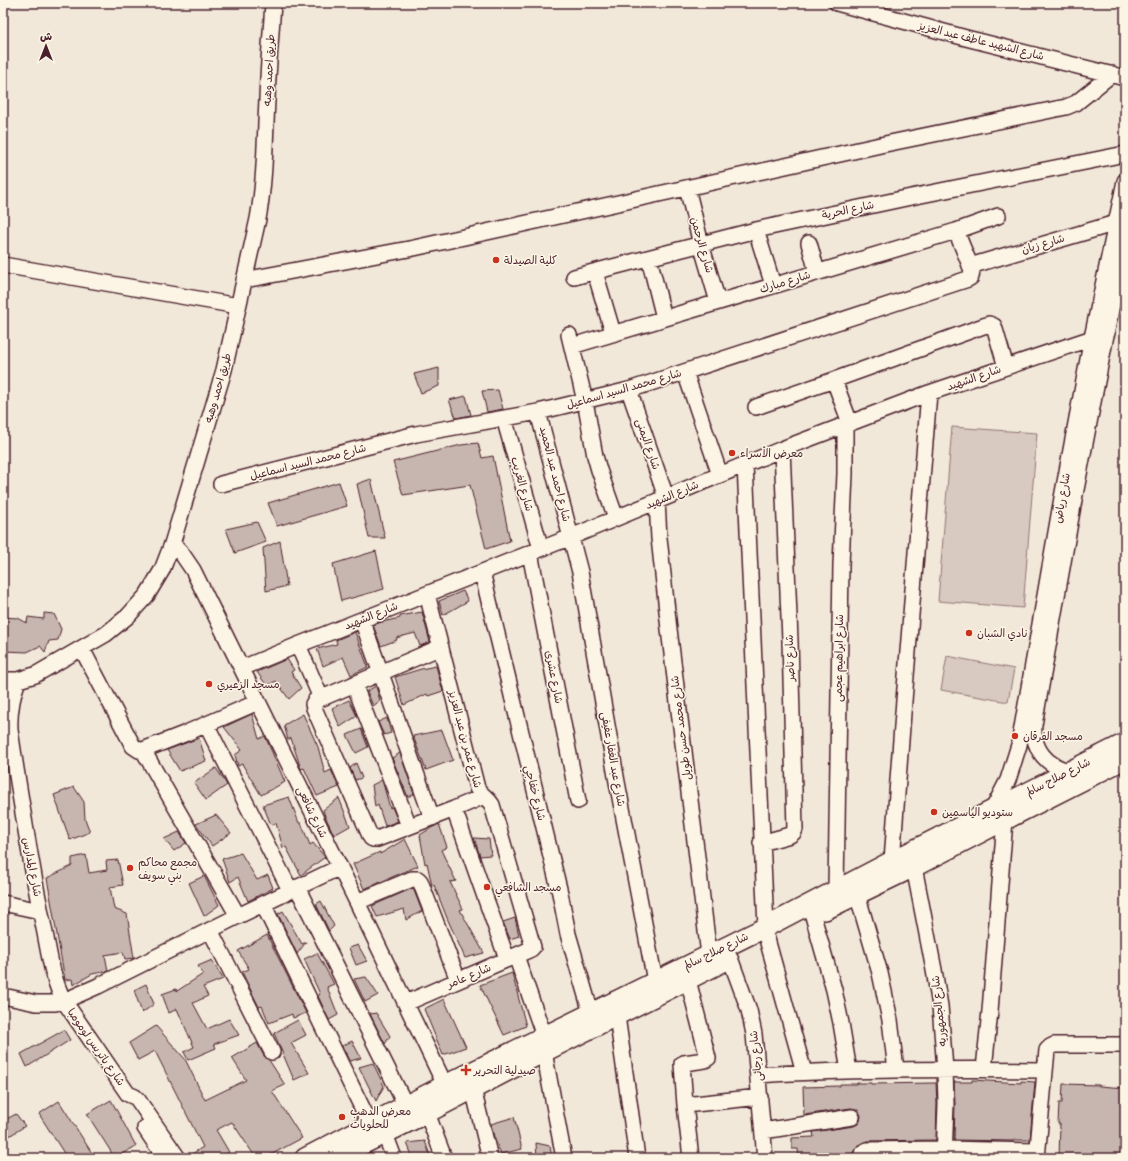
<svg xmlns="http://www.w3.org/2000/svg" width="1128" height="1161" font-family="Pangolin,'Playpen Sans Arabic',sans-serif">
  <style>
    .green { fill: #d8cac0; stroke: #917476 }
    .building { fill: #c7b6af; stroke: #4a1f2b }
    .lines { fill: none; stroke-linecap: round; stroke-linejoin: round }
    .minor-casing { stroke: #4a1f2b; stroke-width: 18 }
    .major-casing { stroke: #4a1f2b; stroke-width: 22 }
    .minor { stroke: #fcf5e5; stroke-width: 15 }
    .major { stroke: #fcf5e5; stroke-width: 19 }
    .poi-dot { fill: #c8321e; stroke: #fcf5e5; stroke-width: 1.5 }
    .labels { text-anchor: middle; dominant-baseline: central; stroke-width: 3; stroke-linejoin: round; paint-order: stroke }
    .street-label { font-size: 11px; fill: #4a1f2b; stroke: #fcf5e5 }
    .poi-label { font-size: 11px; fill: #4a1f2b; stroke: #fcf5e5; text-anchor: start }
  </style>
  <rect width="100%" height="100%" fill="#f1e8da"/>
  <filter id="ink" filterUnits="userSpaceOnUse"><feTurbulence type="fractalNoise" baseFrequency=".025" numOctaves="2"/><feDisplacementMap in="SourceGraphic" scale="8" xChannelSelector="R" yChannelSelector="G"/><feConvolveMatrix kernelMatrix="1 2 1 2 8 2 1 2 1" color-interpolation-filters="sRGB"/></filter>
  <g filter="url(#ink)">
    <path class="green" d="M952 427 1037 433 1023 608 938 601Z
      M947 656 1014 669 1008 702 941 690Z"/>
    <path class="building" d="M439 368V386L421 393 414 374Z
      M498 390 503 409 487 412 482 391Z
      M466 396 471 415 456 418 449 400Z
      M478 443 482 458 493 456 510 541 486 549 470 485 403 495 393 462 461 445Z
      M371 479 385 538H369L357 484Z
      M339 482 347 506 277 526 268 503Z
      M257 522 266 542 235 553 226 529Z
      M280 541 287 586 266 591 263 548Z
      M376 551 384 589 341 601 333 564Z
      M463 591 468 601 443 615 439 601Z
      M422 612 430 642 420 646 415 633 396 638 397 640 381 646 373 625 382 622 400 618V616Z
      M44 613 54 614 61 629 58 640 49 641 45 652 40 646 27 652 3 651V617L18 618 27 623 28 617 44 619Z
      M355 632 368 667 351 675 343 657 323 666 317 649 337 644 336 640Z
      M287 659 294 670 291 672 301 688 289 699 276 681 267 686 257 672Z
      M436 666 443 691 428 696 427 694 404 705 395 677 421 669Z
      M376 686 380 701 373 706 367 691Z
      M349 700 357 716 340 727 332 708Z
      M252 714 259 739 265 736 285 782 261 795 242 764 238 766 235 755 242 750 224 727Z
      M303 714 318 747 325 773 331 770 339 787 317 796 304 768 301 769 300 766 291 738 288 740 284 725Z
      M387 718 391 733 384 735 378 722Z
      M361 729 368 747 356 753 347 735Z
      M442 730 453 760 426 770 413 736Z
      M199 738 206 761 180 771 167 750Z
      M400 753 414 794 408 797 392 758Z
      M356 763 362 778 355 780 350 768Z
      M216 768 227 785 206 800 194 783Z
      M382 780 390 808 392 807 398 821 385 826 378 805 375 807 372 785Z
      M74 787 84 802 85 819 90 832 70 840 54 795Z
      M289 797 299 823H301L310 845 313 843 325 857 301 875 286 847 283 848 276 823 271 825 263 805Z
      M339 798 350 826 334 835 325 816 323 810Z
      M216 815 231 833 212 846 196 824Z
      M439 824 447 847 441 850 456 881 450 882 463 909 460 910 484 953 465 958 447 918 434 885 432 886 427 863 425 864 420 835 431 828Z
      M179 832 186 843 174 851 164 839Z
      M474 838 489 839 491 855 480 856Z
      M405 839 418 866 364 889 353 864 380 852V854Z
      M241 853 257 880 268 875 273 888 248 901 238 877 230 882 222 859Z
      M86 855 89 873 107 870 106 861 118 860 123 885 110 887 114 909 127 914 134 958 125 959 123 952 105 955 108 971 92 974 73 985 72 979 65 980 47 878 72 866V858Z
      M204 876 219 905 204 916 189 883Z
      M413 888 422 911 406 920 404 909 377 917 372 906Z
      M321 901 334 926 329 931 316 904Z
      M283 911 302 944 306 942 297 954 278 914Z
      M515 918 519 936 510 939 503 922Z
      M267 935 306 1013 293 1018 292 1014 269 1023 262 1006 259 1007 242 972 249 969 238 951Z
      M358 945 367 961 356 965 349 948Z
      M317 953 334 984 327 987 338 1015 329 1020 318 996 320 994 304 959Z
      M212 960 223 979 203 987 208 996 193 1003 207 1029 229 1019 239 1035 214 1044 216 1048 188 1060 184 1052 194 1047 177 1009 169 1013 162 994 176 989 177 991 203 974 198 966Z
      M512 973 526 1026 504 1035 480 985Z
      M366 977 378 995 365 1002 354 979Z
      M146 984 154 1004 142 1013 134 990Z
      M444 999 466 1047 443 1055 424 1009Z
      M376 1013 390 1036 385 1044 370 1014Z
      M298 1020 306 1035 291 1043 309 1073 294 1080 274 1033Z
      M156 1026 185 1059 205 1100 246 1080 232 1058 257 1043 264 1056 269 1060 285 1085 272 1091 302 1138 265 1158H256L232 1122 216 1130 229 1152 219 1158H187V1157L203 1147 155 1051 138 1060 129 1043Z
      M64 1030 70 1040 27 1067 21 1054Z
      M352 1041 361 1058 350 1061 342 1046Z
      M373 1063 384 1086 376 1101 359 1067Z
      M972 1080 1021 1083V1081L1035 1082 1030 1140H1014V1141L954 1140 955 1104 954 1082H972Z
      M857 1083H871V1084L936 1083 937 1104 936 1140 867 1141 862 1143 857 1146 851 1156H842V1158H799L798 1149H792V1138L814 1137 813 1132 854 1126 858 1124 860 1121 861 1116 859 1111 856 1109 851 1108 804 1115 803 1087 840 1086V1084H857Z
      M1063 1084 1099 1085V1086L1125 1088 1124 1158H1059L1060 1124H1058L1059 1103H1062Z
      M111 1100 136 1146 115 1158 87 1114Z
      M59 1101 95 1158H67L39 1114Z
      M16 1114 25 1126 3 1140V1121Z
      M514 1117 522 1149 501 1154 494 1137 491 1124Z
      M425 1141 431 1158H413L407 1143Z
      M536 1143 550 1146 552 1158H537Z"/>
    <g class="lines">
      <g class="minor-casing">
        <path id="minor" d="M837 3 966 38 1125 78
          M687 188 701 244 718 302
          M756 230 773 285
          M809 243 817 272
          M649 258 664 318
          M3 265 238 306
          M970 266 1116 223
          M595 272 613 333
          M574 277 756 230 911 197 1125 154
          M244 280 414 248 885 144 1066 107 1076 103 1112 74
          M569 335 585 401 595 456 599 470 616 518
          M572 346 956 231 998 216
          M685 372 720 475
          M834 380 850 423
          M629 390 666 497
          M756 407 834 380 989 324 994 326 1006 367
          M538 412 580 572 584 594 617 782 655 981
          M504 418 541 549
          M745 464 766 927
          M221 484 416 434 538 412 629 390 968 279 971 277 972 270 956 231
          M657 501 659 538 669 629 709 955
          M172 544 180 551 193 570 357 902 445 1085
          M530 553 578 801
          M482 572 560 893 568 934 591 1013
          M362 620 432 818
          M298 645 321 698
          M441 647 315 701 313 704 314 708 371 838 373 839H377L454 809 484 796
          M82 649 133 746 139 750H143
          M242 668 298 645 571 537 782 449 929 393 1107 333
          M3 680H18L35 675 106 634 128 616 147 595 162 570 172 544 224 370 258 219C265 180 265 140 267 100 268 68 271 35 273 3
          M18 680C12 696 9 712 10 730 20 796 30 862 44 928 49 952 52 979 64 1001L128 1094 135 1097 138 1100 178 1158
          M354 684 409 826
          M206 724 290 890
          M1069 771C1046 766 1032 748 1034 725L1074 500 1125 237
          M454 809 507 959
          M992 811 1008 780 1019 745 1062 498 1092 338 1125 181
          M761 843 790 835 794 832 795 829 790 640 782 449
          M892 861 903 713 929 393
          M914 867 934 970 940 1006 945 1069 946 1104 944 1158
          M297 887 406 1106
          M836 890 841 565 845 474V425
          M857 894 880 973 890 1020 896 1070
          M357 902 412 879H418L420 881 458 980
          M3 903 40 911
          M263 904 370 1124
          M238 916 143 750 184 734 258 702
          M813 916 834 990 841 1023 849 1071
          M210 930 272 1052
          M767 939 804 1072
          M516 956 544 1036
          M730 958 749 1010 754 1034 765 1158
          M3 996 36 1003H55L64 1001 98 986 238 916 340 867
          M406 1003 531 949 533 947 492 805C488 798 481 795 477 788L427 594
          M617 1016 637 1158
          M544 1052 564 1158
          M984 1069 990 1011 1005 820
          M758 1075C854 1069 949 1069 1045 1070
          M473 1089 490 1158
          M685 1105 682 1064 684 1063 705 1060 708 1058 688 980
          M427 1113 444 1158
          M145 1128 165 1158
          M763 1131 852 1117
          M385 1134 394 1158
          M691 1158 685 1105 760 1097
          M860 1158 863 1153 867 1150 944 1149 1037 1151
          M1037 1158 1047 1050 1050 1047 1054 1045H1125"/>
      </g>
      <g class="major-casing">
        <path id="major" d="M825 910 914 867 1005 820 1125 759
          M305 1158 445 1085 766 927 892 861 1125 743
          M335 1158 427 1113 544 1052 723 962"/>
      </g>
      <use href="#minor" class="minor"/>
      <use href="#major" class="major"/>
    </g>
  </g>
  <g class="poi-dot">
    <circle cx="496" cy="260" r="4"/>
    <circle cx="732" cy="453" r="4"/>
    <circle cx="969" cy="633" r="4"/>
    <circle cx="209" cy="684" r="4"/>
    <circle cx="1015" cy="736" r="4"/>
    <circle cx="934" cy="812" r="4"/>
    <circle cx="130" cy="868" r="4"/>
    <circle cx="487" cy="887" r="4"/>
    <path d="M464 1064h4v4h4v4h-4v4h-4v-4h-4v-4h4z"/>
    <circle cx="342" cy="1117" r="4"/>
  </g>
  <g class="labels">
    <g class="street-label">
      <text transform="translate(981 41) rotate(14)">شارع الشهيد عاطف عبد العزيز</text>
      <text transform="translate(269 70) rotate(-87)">طريق احمد وهبه</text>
      <text transform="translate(848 210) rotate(-12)">شارع الحرية</text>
      <text transform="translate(1043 244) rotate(-16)">شارع زيان</text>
      <text transform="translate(702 245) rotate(74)">شارع الرحمن</text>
      <text transform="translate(785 282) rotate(-17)">شارع مبارك</text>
      <text transform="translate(974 378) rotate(-19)">شارع الشهيد</text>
      <text transform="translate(218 388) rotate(-74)">طريق احمد وهبه</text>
      <text transform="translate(624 389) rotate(-16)">شارع محمد السيد اسماعيل</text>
      <text transform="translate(648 444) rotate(71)">شارع اليمنى</text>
      <text transform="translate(308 462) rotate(-14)">شارع محمد السيد اسماعيل</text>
      <text transform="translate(555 474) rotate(76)">شارع احمد عبد الحميد</text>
      <text transform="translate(522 484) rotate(74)">شارع الغريب</text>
      <text transform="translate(672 495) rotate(-23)">شارع الشهيد</text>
      <text transform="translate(1062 498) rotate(-80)">شارع رياض</text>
      <text transform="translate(371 616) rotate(-22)">شارع الشهيد</text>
      <text transform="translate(790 658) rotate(-92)">شارع ناصر</text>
      <text transform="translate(839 658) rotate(-89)">شارع ابراهيم عجمى</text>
      <text transform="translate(554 677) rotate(79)">شارع عشرى</text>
      <text transform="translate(681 728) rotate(-97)">شارع محمد حسن طويل</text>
      <text transform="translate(465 739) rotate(75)">شارع عمر بن عبد العزيز</text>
      <text transform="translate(613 759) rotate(80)">شارع عبد الغفار عفيفى</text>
      <text transform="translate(1058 777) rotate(-27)">شارع صلاح سالم</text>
      <text transform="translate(535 793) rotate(76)">شارع خفاجي</text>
      <text transform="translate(312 812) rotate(64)">شارع شافعى</text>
      <text transform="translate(32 867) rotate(79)">شارع المدارس</text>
      <text transform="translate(716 951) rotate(-26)">شارع صلاح سالم</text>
      <text transform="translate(469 976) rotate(-23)">شارع عامر</text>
      <text transform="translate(939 1011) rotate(-96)">شارع الجمهوريه</text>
      <text transform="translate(96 1047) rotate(55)">شارع باتريس لومومبا</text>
      <text transform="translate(756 1056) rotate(-96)">شارع رجائى</text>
    </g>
    <g class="poi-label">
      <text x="504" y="260">كلية الصيدلة</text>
      <text x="740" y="453">معرض الأسراء</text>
      <text x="977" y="633">نادي الشبان</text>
      <text x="217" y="684">مسجد الزعيري</text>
      <text x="1023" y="736">مسجد الفرقان</text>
      <text x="942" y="812">ستوديو الياسمين</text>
      <text x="138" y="862">مجمع محاكم<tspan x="138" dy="13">بني سويف</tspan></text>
      <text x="495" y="887">مسجد الشافعي</text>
      <text x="474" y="1070">صيدلية التحرير</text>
      <text x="350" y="1111">معرض الدهب<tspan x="350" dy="13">للحلويات</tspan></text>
    </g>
  </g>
  <rect width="1128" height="1161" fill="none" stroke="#fcf5e5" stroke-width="16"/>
  <rect x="8" y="8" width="1112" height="1145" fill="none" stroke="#4a1f2b" stroke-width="1.5" filter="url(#ink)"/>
  <g transform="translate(46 46)" stroke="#fcf5e5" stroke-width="3" paint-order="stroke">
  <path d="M0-3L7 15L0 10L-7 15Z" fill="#4a1f2b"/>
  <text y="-6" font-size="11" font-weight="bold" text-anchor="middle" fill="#4a1f2b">ش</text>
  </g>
</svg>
